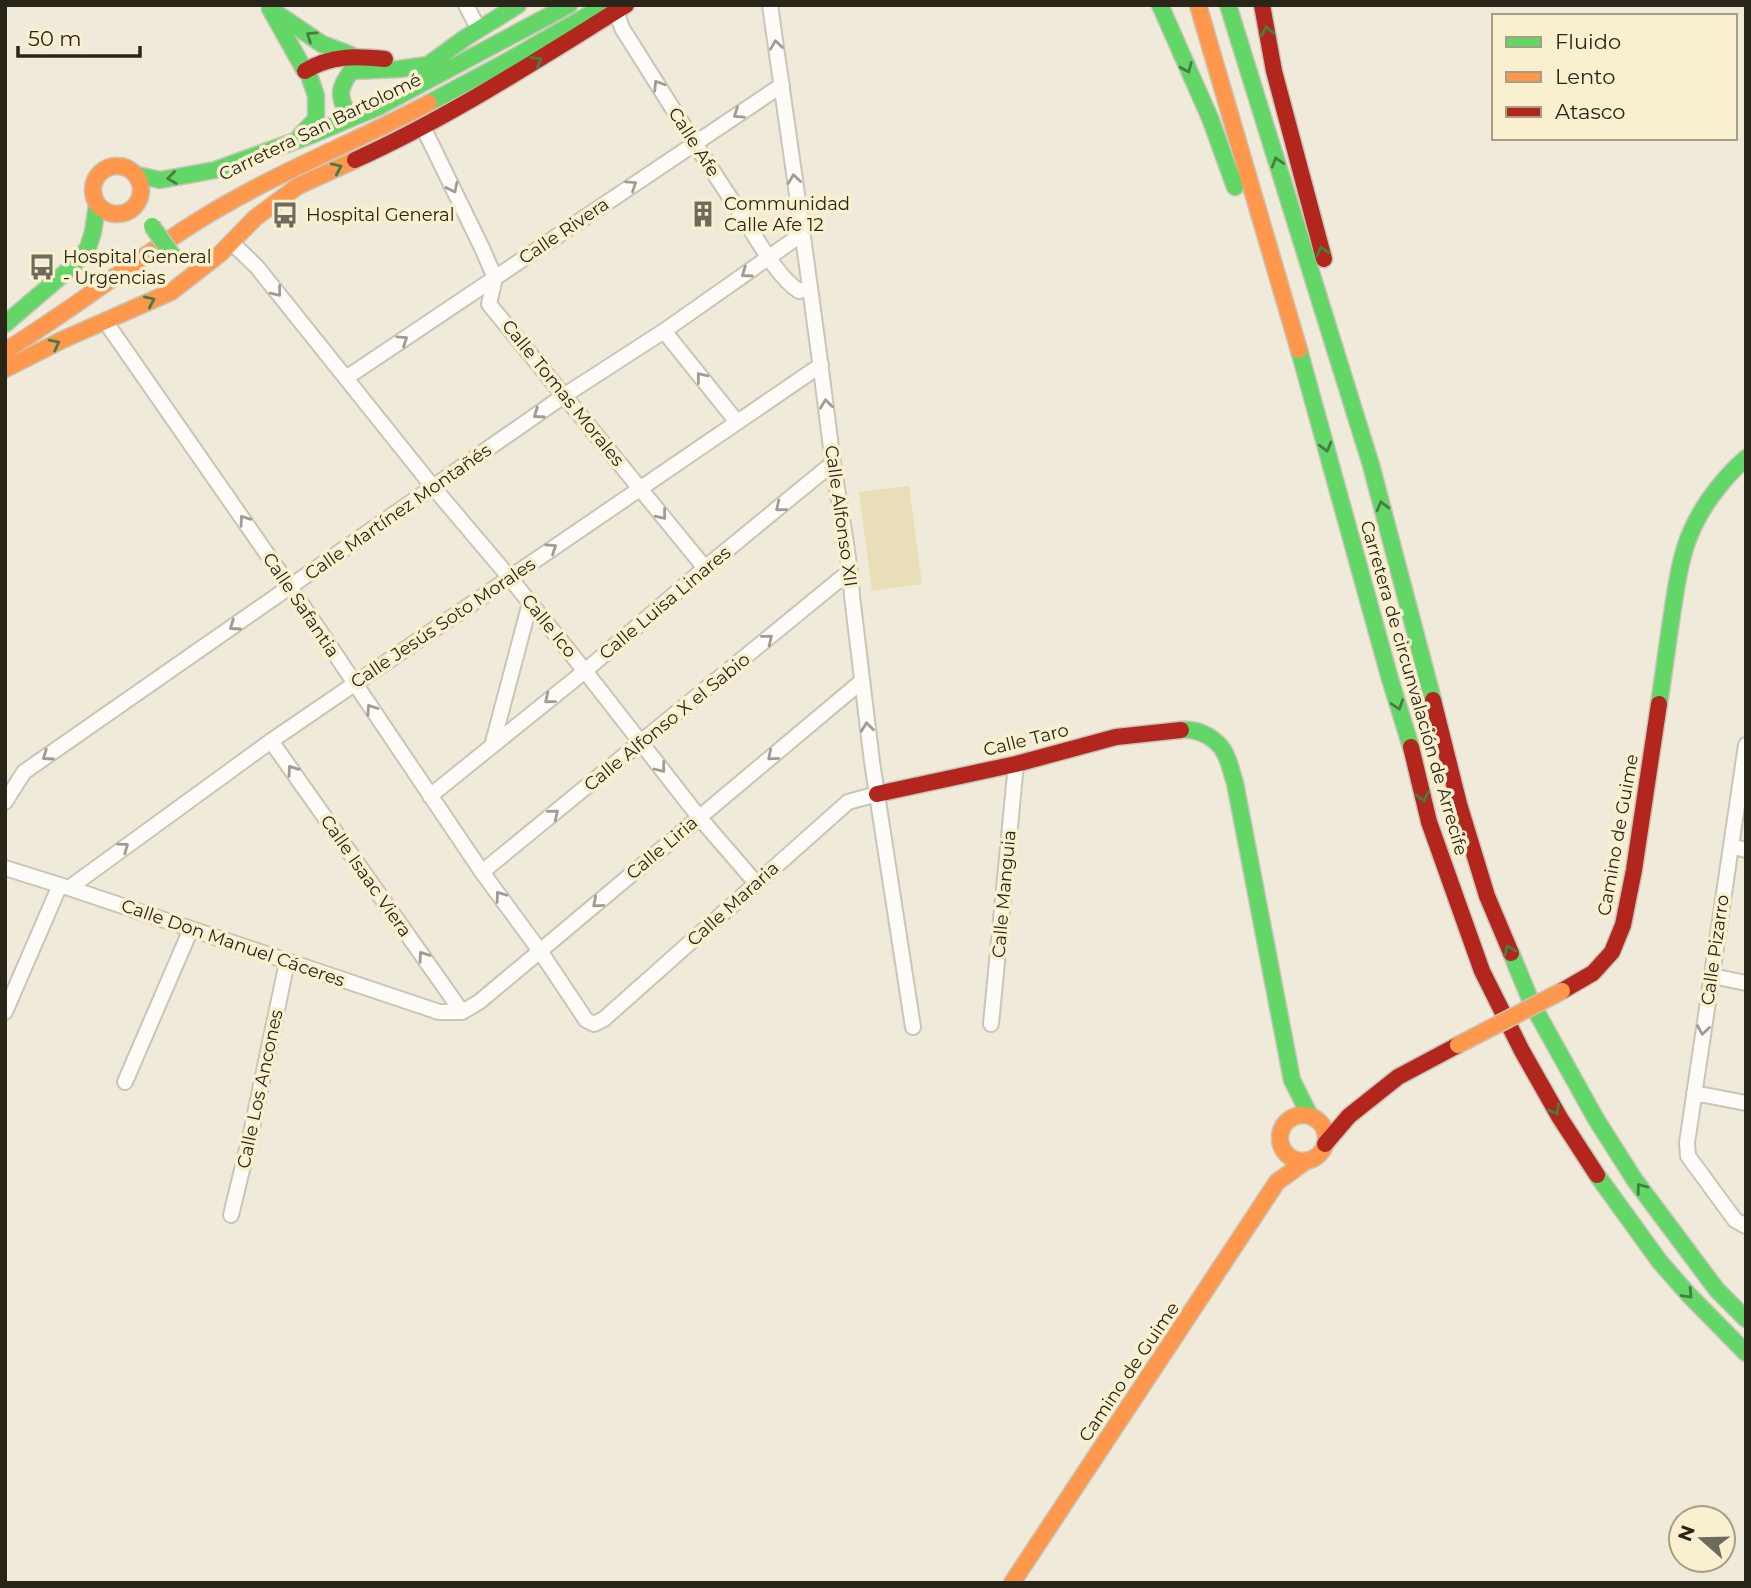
<svg xmlns="http://www.w3.org/2000/svg" width="1751" height="1588" font-family="Montserrat,sans-serif">
  <style>
    .green { fill: #e8deb8 }
    .lines { fill: none; stroke-linecap: round; stroke-linejoin: round }
    .street-casing { stroke: #c9c5b7; stroke-width: 18 }
    .fast-casing { stroke: #c9c5b7; stroke-width: 19 }
    .slow-casing { stroke: #c9c5b7; stroke-width: 19 }
    .jam-casing { stroke: #c9c5b7; stroke-width: 19 }
    .street { stroke: #fdfcf9; stroke-width: 14 }
    .fast { stroke: #63d668; stroke-width: 16 }
    .slow { stroke: #ff974d; stroke-width: 16 }
    .jam { stroke: #b3261e; stroke-width: 16 }
    .fast-bridge-casing { stroke: #c9c5b7; stroke-width: 19; stroke-linecap: butt }
    .slow-bridge-casing { stroke: #c9c5b7; stroke-width: 19; stroke-linecap: butt }
    .fast-bridge { stroke: #63d668; stroke-width: 16 }
    .slow-bridge { stroke: #ff974d; stroke-width: 16 }
    .oneway { stroke: #467e40 }
    .oneway2 { stroke: #9e9c94 }
    .labels { text-anchor: middle; dominant-baseline: central; stroke-width: 7; stroke-linejoin: round; paint-order: stroke }
    .street-label { font-size: 18px; fill: #292619; stroke: #f9f0cf }
    .poi-label { font-size: 18px; fill: #292619; stroke: #f9f0cf; text-anchor: start }
  </style>
  <rect width="100%" height="100%" fill="#efead9"/>
  <path class="green" d="M909 486 922 584 872 591 859 492Z"/>
  <g class="lines">
    <g class="street-casing">
      <path id="street" d="M466 5 479 30
        M770 5C791 153 813 300 831 448 837 498 849 546 852 596L872 762 913 1027
        M616 11 622 28C661 90 700 153 741 214 756 237 777 277 799 291L810 288
        M423 127 482 248 495 278 489 304 705 568
        M231 242 257 267 433 487 510 578 585 671 699 817 756 883
        M105 321 290 587 482 872 540 951 586 1020 594 1024 604 1019 848 802 877 794
        M664 331 737 422
        M346 378 782 85
        M271 741 462 1012
        M1746 745 1687 1143 1688 1156 1735 1220 1746 1226
        M492 746 530 603
        M430 796 585 671 705 568 833 463
        M5 802 24 772 565 395 664 331 802 234
        M1731 846 1746 850
        M5 868 69 888 439 1012H462
        M482 872 850 571
        M69 888 271 741 821 365
        M1712 976 1746 983
        M5 1012 60 885
        M462 1012 479 1002 540 951 862 681
        M991 1024 1016 764
        M125 1082 191 929
        M1694 1093 1746 1103
        M231 1215 251 1133 287 962"/>
    </g>
    <g class="fast-casing">
      <path id="fast" d="M1160 5 1210 118 1235 187
        M1228 5 1371 465 1433 700
        M270 9 322 44 351 55
        M272 12 305 71
        M429 103 504 63 606 5
        M346 110C337 93 341 86 351 71L399 69 428 65 465 38 518 5
        M300 136 316 119V96L310 78
        M137 175 160 180 215 170 309 136 378 107 569 5
        M5 324 73 266 88 248 93 232 97 205
        M1299 350 1390 679 1411 747
        M1659 704C1664 672 1668 640 1673 608 1676 587 1679 566 1686 545 1697 512 1720 481 1746 458
        M1181 730C1191 729 1199 731 1208 736 1228 748 1228 762 1235 783L1292 1080 1310 1116
        M1511 953 1532 1004 1596 1119 1634 1179 1717 1290 1746 1319
        M1597 1175 1660 1262 1689 1295 1746 1353"/>
    </g>
    <g class="slow-casing">
      <path id="slow" d="M1198 5 1299 350
        M93 190a24 24 0 1 1 48 0a24 24 0 1 1-48 0Z
        M5 351C70 311 131 263 196 222 270 175 352 144 429 103
        M5 369 62 340 171 292 221 253 255 218 298 186 355 160
        M1280 1138a23 23 0 1 1 46 0a23 23 0 1 1-46 0Z
        M1012 1583 1277 1182 1306 1161"/>
    </g>
    <g class="jam-casing">
      <path id="jam" d="M1262 5 1274 71 1324 259
        M305 71C331 55 356 56 385 59
        M355 160C450 117 537 60 626 5
        M1433 700 1459 804 1487 896 1511 953
        M1411 747 1429 822 1482 971 1522 1051 1560 1118 1597 1175
        M877 794 1016 764 1116 737 1181 730
        M1562 991 1593 973 1612 952 1623 925 1634 870 1659 704
        M1325 1144 1349 1116 1398 1077 1458 1045"/>
    </g>
    <use href="#street" class="street"/>
    <use href="#fast" class="fast"/>
    <use href="#slow" class="slow"/>
    <use href="#jam" class="jam"/>
    <g class="fast-bridge-casing">
      <path id="fast-bridge" d="M152 226 173 256"/>
    </g>
    <g class="slow-bridge-casing">
      <path id="slow-bridge" d="M1458 1045 1562 991"/>
    </g>
    <use href="#fast-bridge" class="fast-bridge"/>
    <use href="#slow-bridge" class="slow-bridge"/>
  </g>
  <defs><path id="oneway-chevron" d="M-2-3.5L2.5 0L-2 3.5" fill="none" stroke-width="1.6" stroke-linecap="round" stroke-linejoin="round" transform="scale(1.75)"/></defs>
  <g class="oneway">
    <use href="#oneway-chevron" transform="translate(1267 31) rotate(-100)"/>
    <use href="#oneway-chevron" transform="translate(311 36) rotate(-146)"/>
    <use href="#oneway-chevron" transform="translate(537 61) rotate(-32)"/>
    <use href="#oneway-chevron" transform="translate(1187 68) rotate(66)"/>
    <use href="#oneway-chevron" transform="translate(1277 162) rotate(-107)"/>
    <use href="#oneway-chevron" transform="translate(337 168) rotate(-24)"/>
    <use href="#oneway-chevron" transform="translate(172 178) rotate(172)"/>
    <use href="#oneway-chevron" transform="translate(1322 251) rotate(-105)"/>
    <use href="#oneway-chevron" transform="translate(150 301) rotate(-24)"/>
    <use href="#oneway-chevron" transform="translate(55 344) rotate(-27)"/>
    <use href="#oneway-chevron" transform="translate(1326 447) rotate(75)"/>
    <use href="#oneway-chevron" transform="translate(1382 506) rotate(-105)"/>
    <use href="#oneway-chevron" transform="translate(1398 705) rotate(72)"/>
    <use href="#oneway-chevron" transform="translate(1423 797) rotate(76)"/>
    <use href="#oneway-chevron" transform="translate(1509 950) rotate(-112)"/>
    <use href="#oneway-chevron" transform="translate(1555 1110) rotate(60)"/>
    <use href="#oneway-chevron" transform="translate(1641 1188) rotate(-127)"/>
    <use href="#oneway-chevron" transform="translate(1688 1294) rotate(47)"/>
  </g>
  <g class="oneway2">
    <use href="#oneway-chevron" transform="translate(776 45) rotate(-98)"/>
    <use href="#oneway-chevron" transform="translate(658 85) rotate(-122)"/>
    <use href="#oneway-chevron" transform="translate(738 114) rotate(146)"/>
    <use href="#oneway-chevron" transform="translate(794 179) rotate(-98)"/>
    <use href="#oneway-chevron" transform="translate(632 185) rotate(-34)"/>
    <use href="#oneway-chevron" transform="translate(453 188) rotate(64)"/>
    <use href="#oneway-chevron" transform="translate(746 273) rotate(145)"/>
    <use href="#oneway-chevron" transform="translate(277 292) rotate(51)"/>
    <use href="#oneway-chevron" transform="translate(403 340) rotate(-34)"/>
    <use href="#oneway-chevron" transform="translate(701 377) rotate(-129)"/>
    <use href="#oneway-chevron" transform="translate(826 404) rotate(-97)"/>
    <use href="#oneway-chevron" transform="translate(538 414) rotate(145)"/>
    <use href="#oneway-chevron" transform="translate(780 507) rotate(141)"/>
    <use href="#oneway-chevron" transform="translate(662 515) rotate(51)"/>
    <use href="#oneway-chevron" transform="translate(244 520) rotate(-125)"/>
    <use href="#oneway-chevron" transform="translate(552 548) rotate(-34)"/>
    <use href="#oneway-chevron" transform="translate(234 626) rotate(145)"/>
    <use href="#oneway-chevron" transform="translate(768 639) rotate(-39)"/>
    <use href="#oneway-chevron" transform="translate(549 699) rotate(141)"/>
    <use href="#oneway-chevron" transform="translate(371 709) rotate(-124)"/>
    <use href="#oneway-chevron" transform="translate(867 727) rotate(-97)"/>
    <use href="#oneway-chevron" transform="translate(47 756) rotate(145)"/>
    <use href="#oneway-chevron" transform="translate(772 756) rotate(140)"/>
    <use href="#oneway-chevron" transform="translate(661 768) rotate(52)"/>
    <use href="#oneway-chevron" transform="translate(292 770) rotate(-125)"/>
    <use href="#oneway-chevron" transform="translate(554 814) rotate(-39)"/>
    <use href="#oneway-chevron" transform="translate(124 847) rotate(-36)"/>
    <use href="#oneway-chevron" transform="translate(500 896) rotate(-126)"/>
    <use href="#oneway-chevron" transform="translate(597 903) rotate(140)"/>
    <use href="#oneway-chevron" transform="translate(423 956) rotate(-125)"/>
    <use href="#oneway-chevron" transform="translate(1703 1030) rotate(98)"/>
  </g>
  <defs>
    <g id="building-bare" transform="scale(2.1)"><path d="M-4-6H4V6H1V3H-1V6H-4ZM-2.5-4.3h1.7v1.8h-1.7ZM.8-4.3h1.7v1.8H.8ZM-2.5-1h1.7V.8h-1.7ZM.8-1h1.7V.8H.8Z" fill="#6e6b5c" stroke="#f9f0cf" stroke-width="2.5" paint-order="stroke"/></g>
    <g id="bus-bare" transform="scale(2.1)"><path d="M-5-6H5V4H4V6H2V4H-2V6H-4V4H-5ZM-3.5-4V0h7V-4ZM-3.5 1.2v1.5H-2V1.2ZM2 1.2v1.5H3.5V1.2Z" fill="#6e6b5c" stroke="#f9f0cf" stroke-width="2.5" paint-order="stroke"/></g>
  </defs>
  <g fill-rule="evenodd">
    <use href="#building-bare" x="703" y="214"/>
    <use href="#bus-bare" x="285" y="215"/>
    <use href="#bus-bare" x="42" y="267"/>
  </g>
  <g class="labels">
    <g class="street-label">
      <text transform="translate(320 127) rotate(-26)">Carretera San Bartolomé</text>
      <text transform="translate(694 142) rotate(57)">Calle Afe</text>
      <text transform="translate(564 231) rotate(-34)">Calle Rivera</text>
      <text transform="translate(563 393) rotate(51)">Calle Tomas Morales</text>
      <text transform="translate(398 512) rotate(-35)">Calle Martínez Montañés</text>
      <text transform="translate(841 516) rotate(82)">Calle Alfonso XII</text>
      <text transform="translate(665 603) rotate(-40)">Calle Luisa Linares</text>
      <text transform="translate(301 605) rotate(56)">Calle Safantia</text>
      <text transform="translate(443 623) rotate(-34)">Calle Jesús Soto Morales</text>
      <text transform="translate(549 626) rotate(51)">Calle Ico</text>
      <text transform="translate(1414 688) rotate(74)">Carretera de circunvalación de Arrecife</text>
      <text transform="translate(667 722) rotate(-39)">Calle Alfonso X el Sabio</text>
      <text transform="translate(1026 740) rotate(-14)">Calle Taro</text>
      <text transform="translate(1618 835) rotate(-80)">Camino de Guime</text>
      <text transform="translate(662 848) rotate(-40)">Calle Liria</text>
      <text transform="translate(366 876) rotate(55)">Calle Isaac Viera</text>
      <text transform="translate(1004 894) rotate(-85)">Calle Manguia</text>
      <text transform="translate(733 904) rotate(-42)">Calle Mararia</text>
      <text transform="translate(233 943) rotate(19)">Calle Don Manuel Cáceres</text>
      <text transform="translate(1715 950) rotate(-82)">Calle Pizarro</text>
      <text transform="translate(260 1089) rotate(-78)">Calle Los Ancones</text>
      <text transform="translate(1129 1372) rotate(-56)">Camino de Guime</text>
    </g>
    <g class="poi-label">
      <text x="724" y="204">Communidad<tspan x="724" dy="21">Calle Afe 12</tspan></text>
      <text x="306" y="215">Hospital General</text>
      <text x="63" y="257">Hospital General<tspan x="63" dy="21">- Urgencias</tspan></text>
    </g>
  </g>
  <rect width="1751" height="1588" fill="none" stroke="#292619" stroke-width="14"/>
  <rect x="1492" y="14" width="245" height="126" fill="#f9f0cf" stroke="#a69f86" stroke-width="2"/>
  <rect x="1506" y="37" width="35" height="10" fill="#63d668" stroke="#a69f86" stroke-width="2"/>
  <text x="1555" y="49" font-size="21" fill="#292619">Fluido</text>
  <rect x="1506" y="72" width="35" height="10" fill="#ff974d" stroke="#a69f86" stroke-width="2"/>
  <text x="1555" y="84" font-size="21" fill="#292619">Lento</text>
  <rect x="1506" y="107" width="35" height="10" fill="#b3261e" stroke="#a69f86" stroke-width="2"/>
  <text x="1555" y="119" font-size="21" fill="#292619">Atasco</text>
  <g transform="translate(1702 1539) rotate(290)"><circle r="33" fill="#f9f0cf" stroke="#a69f86" stroke-width="2"/>
  <path d="M0-5L12 26L0 18L-12 26Z" fill="#6e6b5c"/>
  <text y="-10" font-size="19" font-weight="bold" text-anchor="middle" fill="#292619">N</text>
  </g>
  <path d="M18 46v10h122v-10" fill="none" stroke="#292619" stroke-width="3.5"/>
  <text x="28" y="46" font-size="21" fill="#292619" stroke="#f9f0cf" stroke-width="5" paint-order="stroke">50 m</text>
</svg>
